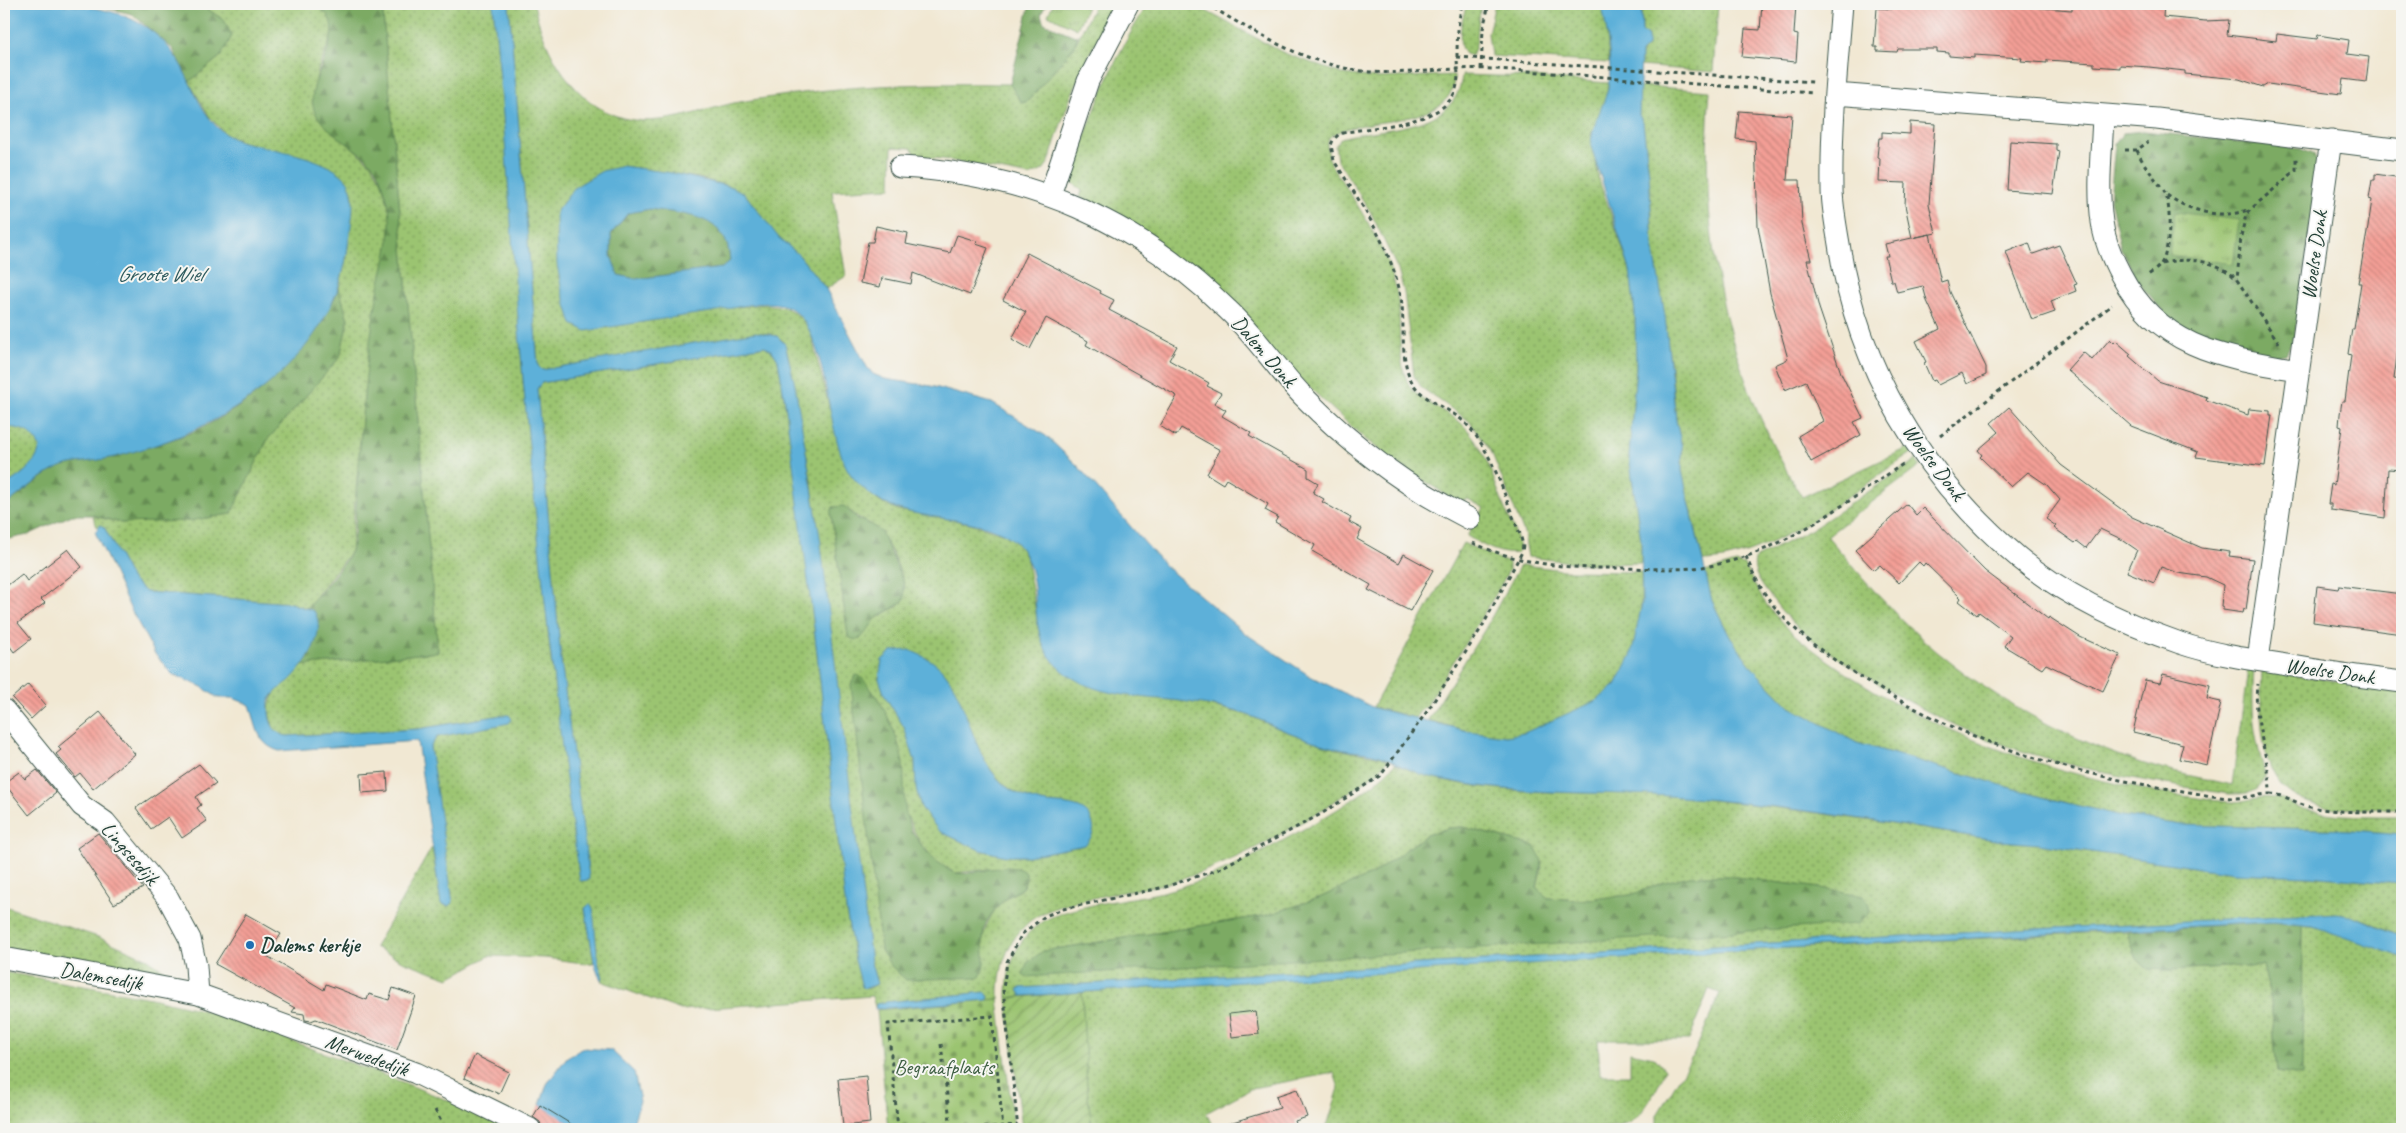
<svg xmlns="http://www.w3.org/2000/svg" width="2406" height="1133" font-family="Caveat,sans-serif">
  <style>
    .grass { fill: url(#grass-dots); stroke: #5d8052; fill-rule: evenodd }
    .forest { fill: url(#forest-firs); stroke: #4e744c }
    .cemetery { fill: url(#cemetery-stones); stroke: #5d8052 }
    .park { fill: url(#park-tufts); stroke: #5d8052 }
    .garden { fill: url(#garden-furrows); stroke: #5d8052 }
    .water { fill: #5db0d9; stroke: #3e7686; fill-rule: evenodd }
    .building { fill: url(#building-back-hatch) }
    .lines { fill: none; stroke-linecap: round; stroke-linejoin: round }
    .street-casing { stroke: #3e574c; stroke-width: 23 }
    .path { stroke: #3e574c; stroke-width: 3; stroke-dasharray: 4 4; stroke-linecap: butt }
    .street { stroke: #fff; stroke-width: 21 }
    .poi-dot { fill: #1f6fb2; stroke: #f6f6f2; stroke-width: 2 }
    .labels { text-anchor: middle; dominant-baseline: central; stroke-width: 4; stroke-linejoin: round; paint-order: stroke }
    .street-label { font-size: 21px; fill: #1f3d34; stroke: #f6f6f2 }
    .poi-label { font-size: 21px; font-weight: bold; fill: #1f3d34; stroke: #f6f6f2; text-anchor: start }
    .park-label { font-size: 21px; fill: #3e5f43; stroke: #f6f6f2 }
    .water-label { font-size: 22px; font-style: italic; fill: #2e5a5d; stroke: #f6f6f2 }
  </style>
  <defs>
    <pattern id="grass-dots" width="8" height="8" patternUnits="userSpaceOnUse" patternTransform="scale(1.25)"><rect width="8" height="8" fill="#9bc471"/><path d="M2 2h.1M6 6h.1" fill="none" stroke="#7ea05e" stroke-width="1.8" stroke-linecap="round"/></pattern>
    <pattern id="forest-firs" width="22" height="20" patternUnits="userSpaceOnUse" patternTransform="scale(1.25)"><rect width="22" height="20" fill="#7caa63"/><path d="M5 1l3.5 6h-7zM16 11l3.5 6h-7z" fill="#658c52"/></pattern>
    <pattern id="cemetery-stones" width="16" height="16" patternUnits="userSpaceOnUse" patternTransform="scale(1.25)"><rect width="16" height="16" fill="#9bc471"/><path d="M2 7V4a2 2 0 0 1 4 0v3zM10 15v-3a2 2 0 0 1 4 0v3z" fill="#7ea05e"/></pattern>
    <pattern id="park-tufts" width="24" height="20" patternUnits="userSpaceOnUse" patternTransform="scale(1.25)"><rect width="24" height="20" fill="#9bc471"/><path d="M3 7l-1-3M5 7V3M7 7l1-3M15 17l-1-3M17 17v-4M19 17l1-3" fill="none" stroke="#7ea05e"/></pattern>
    <pattern id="garden-furrows" width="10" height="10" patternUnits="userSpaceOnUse" patternTransform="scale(1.25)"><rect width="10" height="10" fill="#9bc471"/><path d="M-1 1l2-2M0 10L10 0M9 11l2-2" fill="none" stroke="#7ea05e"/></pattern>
    <pattern id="building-back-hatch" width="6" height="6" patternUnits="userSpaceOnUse" patternTransform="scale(1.25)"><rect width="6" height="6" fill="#f49f96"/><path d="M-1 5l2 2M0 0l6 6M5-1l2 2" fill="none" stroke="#c5837b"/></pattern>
  </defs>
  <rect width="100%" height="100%" fill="#f6f6f2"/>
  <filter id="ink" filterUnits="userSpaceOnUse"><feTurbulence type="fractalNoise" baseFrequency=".02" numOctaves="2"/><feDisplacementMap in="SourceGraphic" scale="10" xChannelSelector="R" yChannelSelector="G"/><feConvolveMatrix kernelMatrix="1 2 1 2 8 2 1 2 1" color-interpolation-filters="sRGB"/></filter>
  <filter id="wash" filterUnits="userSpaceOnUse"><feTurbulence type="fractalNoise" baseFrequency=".0096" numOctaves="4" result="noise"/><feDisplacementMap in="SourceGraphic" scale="20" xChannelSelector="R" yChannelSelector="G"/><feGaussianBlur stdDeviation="1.12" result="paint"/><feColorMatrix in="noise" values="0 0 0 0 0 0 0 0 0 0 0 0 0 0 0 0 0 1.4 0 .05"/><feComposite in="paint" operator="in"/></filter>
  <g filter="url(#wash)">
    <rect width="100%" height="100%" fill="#f1e8d3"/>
    <path class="grass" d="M199 4H311C354 19 319 53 316 80 315 93 321 110 323 122L371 164 381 180 391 214 389 246 377 298 363 406 351 551 307 608 290 603 146 592 132 580 104 527H97L93 516 121 523 231 514 268 439 340 357 348 320 339 288 347 254 353 196 315 161 243 142 225 134 209 116 189 82 221 56 224 20Z
      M382 4H493L503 105 523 379 551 661 588 880 561 660 537 389 541 383 765 346 773 352 778 360 791 441 814 627 846 910 855 960 868 989 877 984 871 963 812 485 788 354 782 340 769 333 541 370 538 366 509 4H534C543 50 574 105 623 118 659 127 699 111 734 103 754 99 775 97 794 94 866 84 938 83 1010 84L1021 102H1027L1074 47 1095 4H1116C1087 54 1065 106 1049 162L1043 170 1030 176 943 159 918 157 911 148 892 147 891 188 832 191 846 276 826 289 798 254 779 238 732 187 699 178 623 166 556 235C557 267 563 294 572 324L756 305C782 304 797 308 810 331L829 406 864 489 880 502 898 510 970 523 1008 535 1021 548 1027 561 1040 636 1049 656 1075 679 1095 688 1136 696 1200 703 1248 715 1282 730 1336 749 1382 757 1388 760 1378 772C1317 815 1250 857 1179 880 1140 892 1058 898 1030 921 1007 940 998 970 999 999L988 1000 989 996 986 992 885 1002 875 1007 872 996 681 1010 601 981 603 978 585 908 594 962 591 964 545 958 489 956 449 978 402 961 375 947 432 847 441 903 449 906 430 747 437 737 502 715 418 729 287 736C277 734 274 731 271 721 263 693 285 687 299 666L438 652ZM849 510C857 518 864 520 872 525 886 534 902 573 905 588L898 606 875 619 861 638H851L848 635 831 513ZM892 651 944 672C961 703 980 771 1010 789 1020 795 1034 801 1046 803 1064 805 1079 804 1092 819L1085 845 1028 856H1006L980 850 939 831 921 807 916 788 915 761 910 745 904 727 885 696 879 679 882 660ZM906 814 920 843 938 863 955 873 999 868 1026 878C1024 891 1017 891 1008 897 994 907 986 923 983 938L900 975 881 950Z
      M1148 4H1193L1284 53 1342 74 1377 78 1454 75C1457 132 1352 114 1329 138L1327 145 1330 163C1355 201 1388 248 1397 294 1402 322 1396 355 1407 381 1417 403 1447 409 1463 425 1484 446 1491 472 1501 499 1507 516 1516 531 1520 548L1517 553C1501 556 1480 544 1467 536L1484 508 1468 499 1457 502 1394 461 1365 439 1134 225 1080 197 1082 191 1072 182V174C1092 113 1113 58 1148 4Z
      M1467 4H1482C1476 20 1480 41 1472 56L1465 54C1455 44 1463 16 1467 4Z
      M1495 4H1601L1606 20 1609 63 1491 56 1488 33Z
      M1641 4H1718L1713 72 1640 66 1641 53 1648 35 1642 32Z
      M1462 75 1530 77 1609 83 1601 115 1591 134 1599 180 1630 270 1635 313 1636 368 1629 456 1641 540V563L1588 564 1528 557 1524 533 1491 451 1469 421 1422 388 1414 376 1404 292 1398 270 1371 213 1337 159 1335 146 1341 138C1382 126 1457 133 1462 75Z
      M1646 86 1710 91C1698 237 1725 371 1802 497L1908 448 1912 453C1857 489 1769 561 1703 561L1682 471V447L1676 420 1671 366 1653 245 1649 174 1643 123 1639 115V88Z
      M4 427C24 428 30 428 40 447 36 466 20 476 4 486Z
      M1916 460 1920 466 1827 536C1849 561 1871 589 1895 613 1966 686 2063 741 2161 769 2184 775 2208 779 2232 785L2248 669 2254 670C2252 697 2252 724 2259 751 2261 761 2267 772 2263 781 2258 795 2241 794 2229 794 2163 784 2097 774 2032 754 1969 736 1907 703 1852 667 1823 648 1794 629 1774 601 1766 590 1749 572 1756 558L1814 528Z
      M1463 543 1509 563V570L1499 589 1425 708 1423 707 1415 718 1373 707Z
      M1736 563 1744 565C1753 580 1759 596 1771 610 1793 638 1823 657 1852 677 1966 750 2095 787 2228 802 2244 803 2258 795 2273 798 2285 799 2296 807 2308 810 2339 817 2371 816 2402 816V834L2351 830 2182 825 2122 816 2042 797 1857 743 1790 707 1755 671 1730 637 1712 601 1705 572Z
      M1523 565 1571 571 1641 572C1642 608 1641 656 1615 685 1600 702 1574 713 1553 722 1539 727 1522 736 1506 736 1480 736 1453 727 1428 720L1485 629 1519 567Z
      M2262 671 2402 690V808C2370 808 2330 813 2300 799 2256 780 2260 711 2262 671Z
      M1395 764C1478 801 1583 789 1672 796 1783 806 1892 824 2002 841L2038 844 2234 873 2309 876 2402 884V936L2365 920 2307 915 1733 945 1020 988 1018 990 1022 996 1007 998C1007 971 1013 945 1035 927 1062 904 1130 901 1166 891 1214 879 1257 855 1300 831 1334 812 1369 792 1395 764ZM1463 827 1534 846 1542 867 1537 888 1548 898 1578 900 1631 895 1665 882 1690 876H1728L1835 890 1043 951 1268 915 1319 898 1373 874 1426 835 1449 828Z
      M4 906 98 937 148 959 178 980 4 954Z
      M2303 925C2337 928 2371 945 2402 957V1129H1659L1657 1124V1115L1694 1054 1720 993 1709 989 1689 1040H1598L1600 1075H1630V1052L1654 1057 1665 1070C1660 1085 1643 1116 1629 1123 1610 1132 1568 1124 1546 1124 1473 1124 1399 1127 1326 1129L1339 1088 1334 1073 1252 1088 1206 1113 1214 1129H1092L1087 1088 1082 992 1732 951 2127 931 2137 959 2148 969 2169 970 2263 965 2271 1000 2277 1072 2301 1076Z
      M4 972 151 998 219 1014 402 1082 479 1113 508 1129H4Z"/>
    <path class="forest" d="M89 4H199L224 20 232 36 221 56 189 82 173 49 132 14Z
      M311 4H382L438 652 299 666C311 652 331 619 307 608 315 599 347 561 351 551 356 536 356 493 358 475 362 417 366 356 377 298 383 263 397 231 386 195 383 184 379 172 372 164 358 148 317 128 313 106 306 73 360 22 311 4Z
      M1030 4H1046L1041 15 1044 23 1075 36 1078 35 1074 47 1027 102H1021L1010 84Z
      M2144 131 2301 149 2314 155 2319 164 2295 335 2286 354 2264 357 2220 348 2172 322 2139 283 2121 249 2110 199 2115 144 2123 133Z
      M650 209C687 215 727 213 730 261L722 268 636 279 618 275 611 256V234L628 213Z
      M339 288 348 320 340 357 268 439 231 514 189 521 121 523 93 515H72L28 535 4 540V506C21 494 38 479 56 469 74 460 97 462 115 456 141 448 170 442 195 431 258 402 312 353 339 288Z
      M844 506 858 519 873 526 881 532 903 580 905 597 903 601C895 608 886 611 878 617 870 623 861 649 848 636L831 513 833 507Z
      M856 675 860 676C882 699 898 733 903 764 905 780 903 797 906 813 909 831 925 853 939 863 943 866 951 872 955 873 975 877 1009 858 1026 873 1027 890 1017 890 1006 898 999 904 990 915 986 923 978 940 990 960 980 977L906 980 891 966 881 950 851 684Z
      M1462 827 1534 846 1542 861 1537 888 1548 898 1578 900 1631 895 1665 882 1690 876H1728L1835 890 1863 896 1868 902 1870 912 1858 924 1025 977 1023 975 1027 963 1043 951 1268 915 1319 898 1373 874 1426 835 1449 828Z
      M2273 922 2303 925 2302 1076 2277 1072 2271 1000 2263 965 2169 970 2148 969 2137 959 2127 931Z"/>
    <path class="cemetery" d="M998 999 1014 1129H888L877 1010Z"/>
    <path class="park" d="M1053 4H1079L1087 7 1077 29 1048 15Z
      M2175 212 2239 220 2233 264 2169 255Z"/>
    <path class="garden" d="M1082 992 1087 1088 1092 1129H1022L1007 998Z"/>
    <path class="water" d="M4 4C75 4 145 0 182 67 193 88 204 119 225 134 233 140 246 143 256 145 284 152 322 157 344 177 360 192 350 227 348 246 335 352 241 419 146 448 132 452 118 457 105 459 89 462 72 462 58 468 39 477 21 494 4 506V486C20 476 36 466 40 447 31 430 22 428 4 427Z
      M493 4H509L538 366 542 370 756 332 777 336 785 344 795 385 820 537 871 963 877 984 864 989 862 987 855 960 846 910 814 627 785 402 778 360 773 352 765 346 541 383 537 389 561 660 589 877V880L580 881C556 715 538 547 523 379 512 254 506 129 493 4Z
      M1601 4H1641L1642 31 1648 37V46L1641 53 1639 115 1643 123 1649 174 1653 245 1665 316 1676 420 1682 447V471L1712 601 1730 637 1755 671 1790 707 1857 743 2042 797 2122 816 2182 825 2351 830 2402 834V884L2309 876 2234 873 2038 844 2002 841C1891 824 1781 804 1669 796 1597 791 1522 796 1451 781 1438 779 1423 776 1411 770 1400 766 1391 760 1380 756 1364 751 1347 752 1331 747 1315 742 1299 736 1283 730 1270 725 1258 718 1245 714 1229 709 1212 705 1195 703 1158 697 1105 699 1073 678 1017 642 1049 592 1022 550 998 511 914 526 875 498 866 491 857 483 851 475 824 437 830 323 786 306 764 298 733 309 711 312 669 318 628 324 586 331L572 324 562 292 557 264 556 212 575 187 602 171 623 166 672 173 732 187 744 193 779 238 798 254 826 289 867 367 873 374 885 379 931 386 992 403 1046 436 1077 465 1165 566 1246 634 1310 676 1374 708 1468 731 1506 736 1524 733 1596 701 1616 685 1631 656 1642 603 1641 540 1629 456 1636 368 1635 313 1630 270 1591 146C1591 126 1603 108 1608 88 1613 65 1607 26 1601 4ZM650 209C687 215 728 214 730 261L722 268 636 279 618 275 611 256V234L628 213Z
      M100 525 104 527 132 580 146 592 290 603 314 611C328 632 305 666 289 681 281 687 274 692 269 701 268 716 270 733 287 736L418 729 502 715H509L512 719 509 723 437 737 430 747 453 903 449 906 441 904 417 741 279 751C256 744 257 725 250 705L233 698H218L202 687 172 674 155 654 130 608 95 532Z
      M909 650C921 655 935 661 944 672 970 703 971 760 1008 788 1018 795 1034 801 1047 803 1064 805 1089 803 1093 825 1095 834 1090 839 1085 845L1028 856H1006L980 850 939 831 921 807 916 788 915 761 910 745 904 727 885 696 879 679 882 660 892 651Z
      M590 904 593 909 598 963 603 977 601 981 594 962 585 908Z
      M2337 913 2351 915 2402 936V957L2313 926 2273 922 1732 951 1022 996 1018 990 1020 988 1733 945Z
      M986 992 989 996 988 1000 875 1009 876 1004 885 1002Z
      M583 1048 611 1050 634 1072 640 1101 634 1120 628 1129H531L543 1107 540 1105 547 1084 567 1057Z"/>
    <g id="blocks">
      <path class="building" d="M1762 4H1796L1794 34 1798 35 1796 62 1742 57 1745 29 1760 30Z
        M1893 4H1986L2072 10V4H2164L2163 17 2205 21 2229 20 2227 35 2276 41 2277 34 2317 39 2318 35 2349 40 2347 54 2369 57 2366 82 2343 79 2341 94 2268 84 2263 87 2239 79 2185 74V71L2149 67 2120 65V68L2094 66V63L2047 60V63L2021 61 2022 58 1974 55V58L1949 56V53L1937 52V49H1898L1897 52 1877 51V47H1874L1877 8 1892 9Z
        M1739 111 1792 115 1787 180H1800L1802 224 1811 260H1807L1819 308 1841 373 1863 418 1854 422 1861 435 1811 462 1798 436 1823 421 1806 381 1785 390 1775 365 1788 359 1770 293 1758 226 1755 141 1736 139Z
        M1910 122 1935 124 1929 204 1936 233 1912 238 1905 205 1906 183 1879 182 1880 158 1877 157 1879 138H1882V132L1910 134Z
        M2010 141 2056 144V150L2059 151 2053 194 2007 190Z
        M2375 174 2402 178V319L2394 379 2402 380V470L2388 469 2385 518 2331 510V504H2328L2331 484 2334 485 2342 427 2339 426 2340 414 2342 401H2345L2351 355 2348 354 2352 329H2354L2361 283H2358L2368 227 2372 200 2369 199 2372 180H2375Z
        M876 226 908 233 906 244 950 253 957 235 977 241 976 244 988 248 970 295 913 273 911 284 882 278 880 287 860 283 868 242H873Z
        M1930 234 1941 282 1947 280 1950 292 1986 367V375L1967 384 1962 373 1938 385 1935 380 1932 381 1924 363 1926 362 1916 341 1940 329 1927 301 1923 286 1897 292 1894 281H1891L1885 256H1888L1885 244Z
        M2029 243 2033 254 2059 245 2077 284 2074 285 2076 291 2051 301 2055 312 2032 320 2006 252Z
        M1027 253 1101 291 1100 293 1114 300 1109 310 1177 346 1169 360 1209 383 1207 386 1221 393 1214 403 1226 410 1222 416 1251 433 1249 436 1308 469V477L1318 483 1313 493 1324 499 1322 502 1351 518 1349 522 1362 529 1357 539 1399 563 1404 554 1433 570 1410 611 1368 590 1371 585 1312 551 1315 545 1275 522 1278 517 1265 510 1268 504 1226 479 1223 484 1207 474 1220 450 1181 428 1176 436 1160 426 1177 396 1086 345 1088 341 1046 318 1030 349 1012 339 1026 312 1003 300Z
        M2110 339 2114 343 2116 341 2131 354 2129 356 2158 381 2207 397 2206 400 2248 415 2249 409 2270 411V415H2272L2265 466 2196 457 2198 452 2131 426 2067 370 2083 352 2092 360Z
        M2009 407 2061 465 2132 517 2202 548 2230 552 2229 556 2253 559 2246 610 2244 609 2243 613 2223 610V607L2221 606 2223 585 2206 577 2178 573 2161 567 2154 583 2127 572 2137 550 2121 539 2100 529 2086 548 2077 541 2075 543 2054 528 2056 526 2046 519 2060 500 2047 485 2028 472 2011 487 1980 457 1982 455 1978 450 1999 432 1991 423Z
        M1907 504 1916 515 1923 508 1985 571 2048 619 2049 617 2080 637 2120 655 2103 691 2046 664 2042 669 2004 646 2011 636 1979 612 1977 615 1959 601 1961 598 1925 563 1923 566 1919 562 1899 583 1880 565 1874 570 1855 550Z
        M68 549 82 567 41 599 45 603 18 623 31 639 14 652 4 638V588L22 574 27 581Z
        M2317 586 2338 589 2339 586 2402 594V634L2313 622Z
        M2163 674 2210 685 2207 699 2221 702 2207 765 2179 759 2183 744 2133 732 2145 680 2160 683Z
        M28 684 46 705 31 719 12 698Z
        M100 712 135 754 93 789 80 773 75 777 56 754 61 750 58 747Z
        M199 764 216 783 196 797 201 805 197 808 207 821 182 838 168 817 151 829 136 808Z
        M37 770 56 793 29 815 4 783 19 772 25 779Z
        M387 772 388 791 362 793 361 774Z
        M98 833 143 888 114 904 77 848Z
        M246 914 281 934 267 956 324 990 326 984 367 1000 369 994 389 1000 393 988 416 996 397 1050 316 1019 311 1021 305 1020 304 1014 292 1012 295 1008 215 964Z
        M1256 1011 1259 1034 1232 1037 1229 1014Z
        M475 1055 509 1072 499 1094 464 1078Z
        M866 1076 870 1123 843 1126 838 1079Z
        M1297 1089 1307 1117 1295 1121 1298 1129H1227L1226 1124 1280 1108 1276 1096Z
        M540 1105 579 1129H542L540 1122 533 1117Z"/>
    </g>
  </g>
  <g filter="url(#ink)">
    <use href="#blocks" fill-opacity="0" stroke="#3e574c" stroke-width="1"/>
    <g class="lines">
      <g class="street-casing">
        <path id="street" d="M1842 4C1837 65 1831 127 1832 188 1832 206 1836 226 1839 244 1857 367 1923 477 2018 557 2065 596 2123 623 2180 643 2212 654 2247 659 2281 664 2321 671 2362 677 2402 682
          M1835 94 2157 119 2402 150
          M2103 115C2102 150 2097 186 2102 222 2104 239 2113 260 2121 275 2160 349 2223 357 2298 370
          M900 167C1029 174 1136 220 1228 310 1256 336 1277 369 1303 396 1351 445 1408 488 1470 519
          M1050 195 1088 81 1128 4
          M2258 660 2331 140
          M4 710 82 806 105 822 168 898 190 939 196 966 198 994
          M4 958 198 994 416 1073 530 1129"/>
      </g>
      <path class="path" d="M1207 4C1251 31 1298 59 1349 69 1384 76 1421 71 1456 69 1475 68 1495 69 1514 70L1813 93
        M1457 57 1813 82
        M1481 69 1483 29 1489 4
        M2125 150H2137L2148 142
        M2137 150C2143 166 2156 178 2165 193 2172 206 2170 254 2160 265 2157 269 2152 272 2148 275
        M2167 195C2190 212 2223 220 2250 209
        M2162 264C2185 256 2220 260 2237 280
        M2279 343 2237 280 2241 236 2246 215 2251 209 2296 170V158
        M1940 436 2112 305
        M1473 543C1519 564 1568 569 1618 568 1646 568 1682 571 1709 566 1783 553 1843 504 1903 464
        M1746 556C1766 612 1808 643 1856 674 1954 738 2062 773 2177 790 2196 793 2217 798 2236 798 2248 798 2259 794 2270 794 2270 756 2253 725 2257 684
        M2270 794C2285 794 2296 804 2310 807 2340 813 2371 812 2402 812
        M941 1044 951 1129
        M435 1110 445 1129
        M898 1129 888 1024 992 1016 1003 1129
        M968 1129 1018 1125
        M1018 1129 1003 989 1007 962 1022 934 1045 916 1063 909 1165 887 1219 869 1321 814 1381 775 1428 710 1482 627 1522 552 1523 545 1520 534C1504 497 1495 456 1468 426 1452 407 1420 402 1410 378 1399 352 1406 320 1400 292 1389 245 1360 201 1334 161L1331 145 1333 140 1339 134C1370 125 1451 127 1457 84 1459 76 1457 66 1457 57 1457 39 1458 22 1462 4"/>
      <use href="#street" class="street"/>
    </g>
  </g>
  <circle class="poi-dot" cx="250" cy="945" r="5"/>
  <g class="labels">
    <g class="street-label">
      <text transform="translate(2314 255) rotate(-82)">Woelse Donk</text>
      <text transform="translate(1264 351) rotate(49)">Dalem Donk</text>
      <text transform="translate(1934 462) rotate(53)">Woelse Donk</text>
      <text transform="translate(2330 671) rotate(8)">Woelse Donk</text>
      <text transform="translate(130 853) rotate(49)">Lingsesdijk</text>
      <text transform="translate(101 976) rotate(10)">Dalemsedijk</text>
      <text transform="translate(367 1055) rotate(20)">Merwededijk</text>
    </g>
    <g class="poi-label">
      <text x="260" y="945">Dalems kerkje</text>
    </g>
    <g class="park-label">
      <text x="944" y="1067">Begraafplaats</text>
    </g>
    <g class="water-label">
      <text x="160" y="274">Groote Wiel</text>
    </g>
  </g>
  <rect width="2406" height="1133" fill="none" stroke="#f6f6f2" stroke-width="20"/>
</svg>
